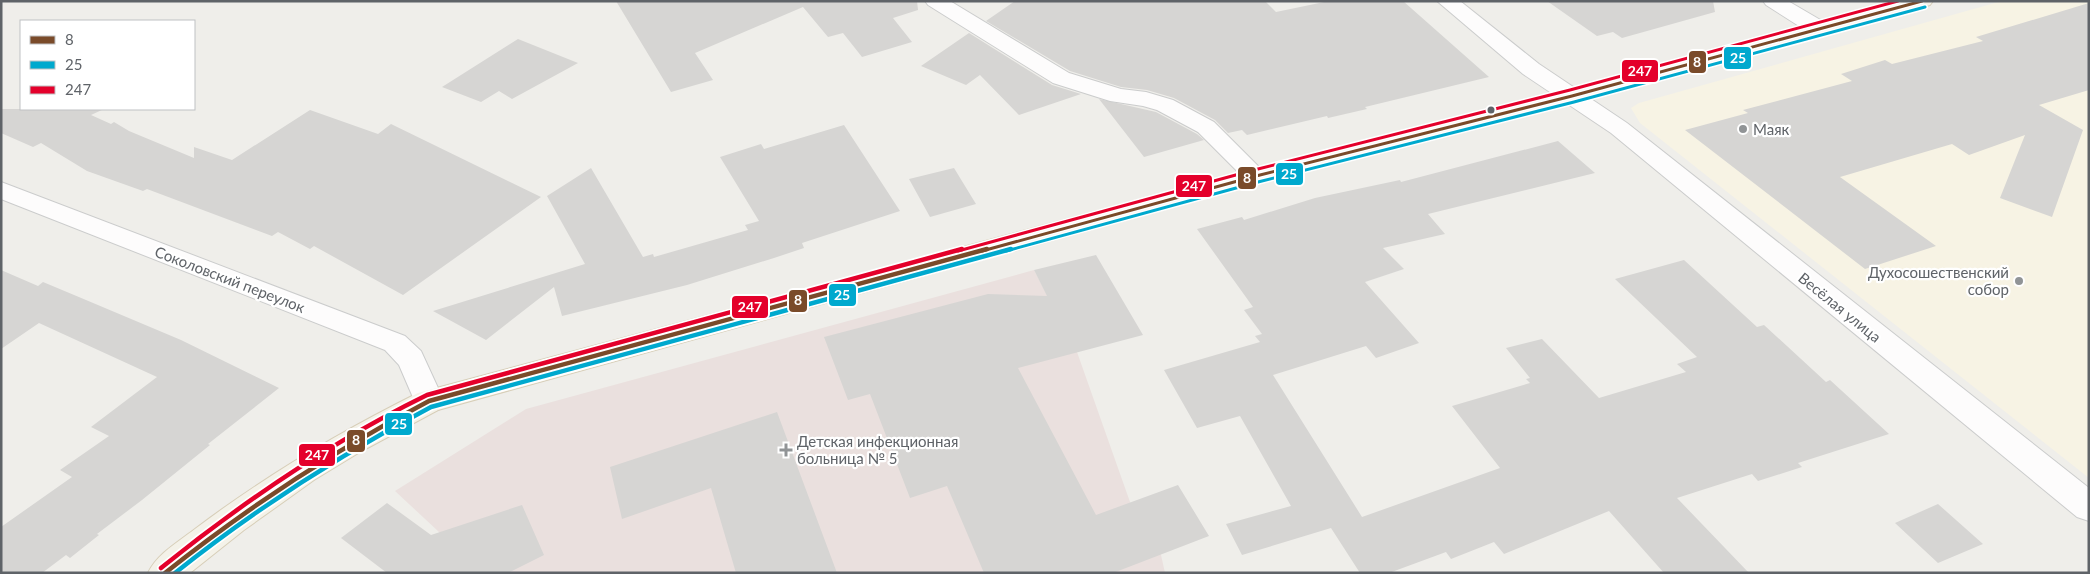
<svg xmlns="http://www.w3.org/2000/svg" width="2090" height="574" font-family="Lato,sans-serif">
  <style>
    .commercial { fill: #f7f3e4 }
    .medical { fill: #eae0de }
    .building { fill: #d6d5d3 }
    .lines { fill: none; stroke-linecap: round; stroke-linejoin: round }
    .minor-casing { stroke: #cbcccc; stroke-width: 2 }
    .primary-casing { stroke: #d7ceb8; stroke-width: 2 }
    .minor { fill: #fdfcfc; fill-rule: evenodd }
    .primary { fill: #f4f2e9; fill-rule: evenodd }
    .bus-1-far1-casing { stroke: #fff; stroke-width: 6 }
    .bus-1-casing { stroke: #fff; stroke-width: 8 }
    .bus-2-far1-casing { stroke: #fff; stroke-width: 6 }
    .bus-2-casing { stroke: #fff; stroke-width: 8 }
    .bus-3-far1-casing { stroke: #fff; stroke-width: 6 }
    .bus-3-casing { stroke: #fff; stroke-width: 8 }
    .bus-1-far1 { stroke: #7a4b2a; stroke-width: 3 }
    .bus-1 { stroke: #7a4b2a; stroke-width: 4.5 }
    .bus-2-far1 { stroke: #00a9ce; stroke-width: 3 }
    .bus-2 { stroke: #00a9ce; stroke-width: 4.5 }
    .bus-3-far1 { stroke: #e4002b; stroke-width: 3 }
    .bus-3 { stroke: #e4002b; stroke-width: 4.5 }
    .bus-dot { fill: #5f6368; stroke: #fff; stroke-width: 2 }
    .poi-dot { fill: #919496; stroke: #fff; stroke-width: 2 }
    .labels { text-anchor: middle; dominant-baseline: central; stroke-width: 4.5; stroke-linejoin: round; paint-order: stroke }
    .poi-label { font-size: 15px; fill: #5f6368; stroke: #fff; text-anchor: start }
    .street-label { font-size: 15px; fill: #5f6368; stroke: #fff }
    .line-badge { stroke: #fff; stroke-width: 2 }
    .badge-label { font-size: 14px; text-anchor: middle; font-weight: bold; fill: #fff }
  </style>
  <rect width="100%" height="100%" fill="#efeeea"/>
  <path class="commercial" d="M2002 1H2089V478L1640 123 1631 108 1639 103Z"/>
  <path class="medical" d="M1034 270 1077 352 1130 502 1161 555 1165 573H473L439 532 395 491 526 409Z"/>
  <path class="building" d="M616 1H917L918 10 893 18 912 42 862 57 843 33 828 37 803 7 695 53 713 80 671 92Z
    M1015 1H1265L1276 12 1329 1H1403L1489 77 1365 107 1367 109 1328 118 1327 116 1247 135 1242 130 1228 133 1215 120 1174 98 1147 90 1121 87 1070 71 986 21Z
    M1547 1H1713L1715 12 1622 38 1613 32 1597 36Z
    M2089 3V90L2039 105 2083 130 2052 217 2000 198 2025 135 1969 155 1952 144 1840 177 1936 246 1865 269 1685 130 1748 113 1743 110 1852 81 1841 74 1885 60 1892 64 1983 41 1976 37Z
    M969 33 1052 85 1081 94 1019 115 980 75 966 85 921 66Z
    M518 39 578 63 512 99 499 91 481 102 442 87Z
    M1099 99 1156 112 1197 134 1204 140 1144 157Z
    M1 109H104L91 115 111 124 114 122 129 131 194 158V147L232 160 310 110 378 134 391 124 541 197 403 295 314 246 310 249 278 232 272 236 147 189 143 191 87 171 41 143 33 147 1 133Z
    M844 125 900 211 802 243 804 248 774 258 687 285 562 316 554 287 486 340 433 311 585 264 547 196 591 168 643 257 653 254 654 257 748 230 745 225 759 221 720 157 761 144 764 149Z
    M1558 141 1595 173 1428 214 1445 234 1383 248 1404 269 1365 282 1419 343 1376 358 1366 346 1273 375 1362 517 1500 468 1452 406 1530 383 1526 379 1530 378 1506 348 1542 339 1599 398 1686 372 1677 364 1697 357 1615 279 1684 260 1757 327 1764 325 1826 382 1830 380 1889 434 1798 463 1802 467 1758 481 1752 474 1677 498 1749 573H1664L1609 511 1504 554 1494 542 1451 559 1446 552 1389 573H1360L1331 528 1242 555 1226 524 1291 506 1240 416 1197 428 1164 370 1260 342 1255 336 1262 334 1244 310 1253 307 1197 229 1242 217 1244 220 1315 198 1400 180 1401 182Z
    M954 168 976 204 930 217 909 179Z
    M1096 255 1143 335 1018 368 1096 515 1178 485 1209 536 1113 573H984L947 486 910 498 870 394 848 400 824 337 988 294 1047 296 1034 270Z
    M1 270 38 286 43 282 86 300 181 340 279 388 208 444 210 445 142 500 97 534 99 535 70 558 66 555 42 573H1V527L72 477 60 470 109 436 91 427 157 377 39 323 1 349Z
    M777 412 837 573H736L711 488 622 519 610 467Z
    M387 503 431 535 522 505 544 555 508 573H387L341 538Z
    M1938 504 1983 544 1938 563 1895 523Z"/>
  <g class="lines">
    <g class="minor-casing">
      <path id="minor" d="M925 1H950L1069 73 1121 89 1146 92 1173 100 1214 122 1268 176 1265 181 1256 184 1247 181 1198 132 1157 110 1143 106 1110 101 1053 83 928 5Z
        M1437 1H1460L1539 64 1627 123 2089 488V521L2077 517 1611 133 1523 74Z
        M1763 1H1788L1829 25 1832 30 1829 35 1821 36 1813 35 1766 5Z
        M1 182 405 336 421 351 444 401 440 409 429 413 418 409 399 365 385 350 1 199Z"/>
    </g>
    <g class="primary-casing">
      <path id="primary" d="M1899 1H1933L1930 5 1580 101 1263 182 438 410 360 452 314 480 244 530 190 573H148C157 554 178 542 195 529 265 476 340 432 418 393L1247 171 1564 91Z"/>
    </g>
    <use href="#minor" class="minor"/>
    <use href="#primary" class="primary"/>
    <g class="bus-1-far1-casing">
      <path id="bus-1-far1" d="M982 251 1256 176 1572 96 1922 1"/>
    </g>
    <g class="bus-1-casing">
      <path id="bus-1" d="M165 573C248 507 335 450 429 401L987 249"/>
    </g>
    <g class="bus-2-far1-casing">
      <path id="bus-2-far1" d="M1006 251 1258 182 1574 102 1925 7"/>
    </g>
    <g class="bus-2-casing">
      <path id="bus-2" d="M175 573C255 509 340 455 431 407L1011 249"/>
    </g>
    <g class="bus-3-far1-casing">
      <path id="bus-3-far1" d="M958 251 1254 170 1570 90 1898 1"/>
    </g>
    <g class="bus-3-casing">
      <path id="bus-3" d="M161 568C244 501 331 442 427 395L962 249"/>
    </g>
    <use href="#bus-1-far1" class="bus-1-far1"/>
    <use href="#bus-1" class="bus-1"/>
    <use href="#bus-2-far1" class="bus-2-far1"/>
    <use href="#bus-2" class="bus-2"/>
    <use href="#bus-3-far1" class="bus-3-far1"/>
    <use href="#bus-3" class="bus-3"/>
  </g>
  <circle class="bus-dot" cx="1491" cy="110" r="4.5"/>
  <g class="poi-dot">
    <circle cx="1743" cy="129" r="5"/>
    <circle cx="2019" cy="281" r="5"/>
    <path d="M783.5 442.5h5v5h5v5h-5v5h-5v-5h-5v-5h5z"/>
  </g>
  <g class="labels">
    <g class="poi-label">
      <text x="1753" y="129">Маяк</text>
      <text x="2009" y="272" text-anchor="end">Духосошественский<tspan x="2009" dy="17">собор</tspan></text>
      <text x="797" y="441">Детская инфекционная<tspan x="797" dy="17">больница № 5</tspan></text>
    </g>
    <g class="street-label">
      <text transform="translate(230 279) rotate(21)">Соколовский переулок</text>
      <text transform="translate(1840 307) rotate(39)">Весёлая улица</text>
    </g>
  </g>
  <g class="line-badge">
    <rect x="1723" y="46" width="29" height="24" rx="5" fill="#00a9ce"/>
    <rect x="1688" y="50" width="19" height="24" rx="5" fill="#7a4b2a"/>
    <rect x="1621" y="59" width="38" height="24" rx="5" fill="#e4002b"/>
    <rect x="1275" y="162" width="29" height="24" rx="5" fill="#00a9ce"/>
    <rect x="1237" y="166" width="20" height="24" rx="5" fill="#7a4b2a"/>
    <rect x="1175" y="174" width="38" height="24" rx="5" fill="#e4002b"/>
    <rect x="828" y="283" width="29" height="24" rx="5" fill="#00a9ce"/>
    <rect x="788" y="289" width="20" height="24" rx="5" fill="#7a4b2a"/>
    <rect x="731" y="295" width="38" height="24" rx="5" fill="#e4002b"/>
    <rect x="384" y="412" width="29" height="24" rx="5" fill="#00a9ce"/>
    <rect x="346" y="429" width="20" height="24" rx="5" fill="#7a4b2a"/>
    <rect x="298" y="443" width="38" height="24" rx="5" fill="#e4002b"/>
  </g>
  <g class="badge-label">
    <text x="1738" y="63">25</text>
    <text x="1697" y="67">8</text>
    <text x="1640" y="76">247</text>
    <text x="1289" y="179">25</text>
    <text x="1247" y="183">8</text>
    <text x="1194" y="191">247</text>
    <text x="842" y="300">25</text>
    <text x="798" y="305">8</text>
    <text x="750" y="312">247</text>
    <text x="399" y="429">25</text>
    <text x="356" y="445">8</text>
    <text x="317" y="460">247</text>
  </g>
  <rect width="2090" height="574" fill="none" stroke="#5f6368" stroke-width="5"/>
  <rect x="20" y="20" width="175" height="90" fill="#ffffff" stroke="#bfc1c3"/>
  <rect x="30" y="36" width="25" height="8" fill="#7a4b2a" stroke="#bfc1c3"/>
  <text x="65" y="45" font-size="15" fill="#5f6368">8</text>
  <rect x="30" y="61" width="25" height="8" fill="#00a9ce" stroke="#bfc1c3"/>
  <text x="65" y="70" font-size="15" fill="#5f6368">25</text>
  <rect x="30" y="86" width="25" height="8" fill="#e4002b" stroke="#bfc1c3"/>
  <text x="65" y="95" font-size="15" fill="#5f6368">247</text>
</svg>
